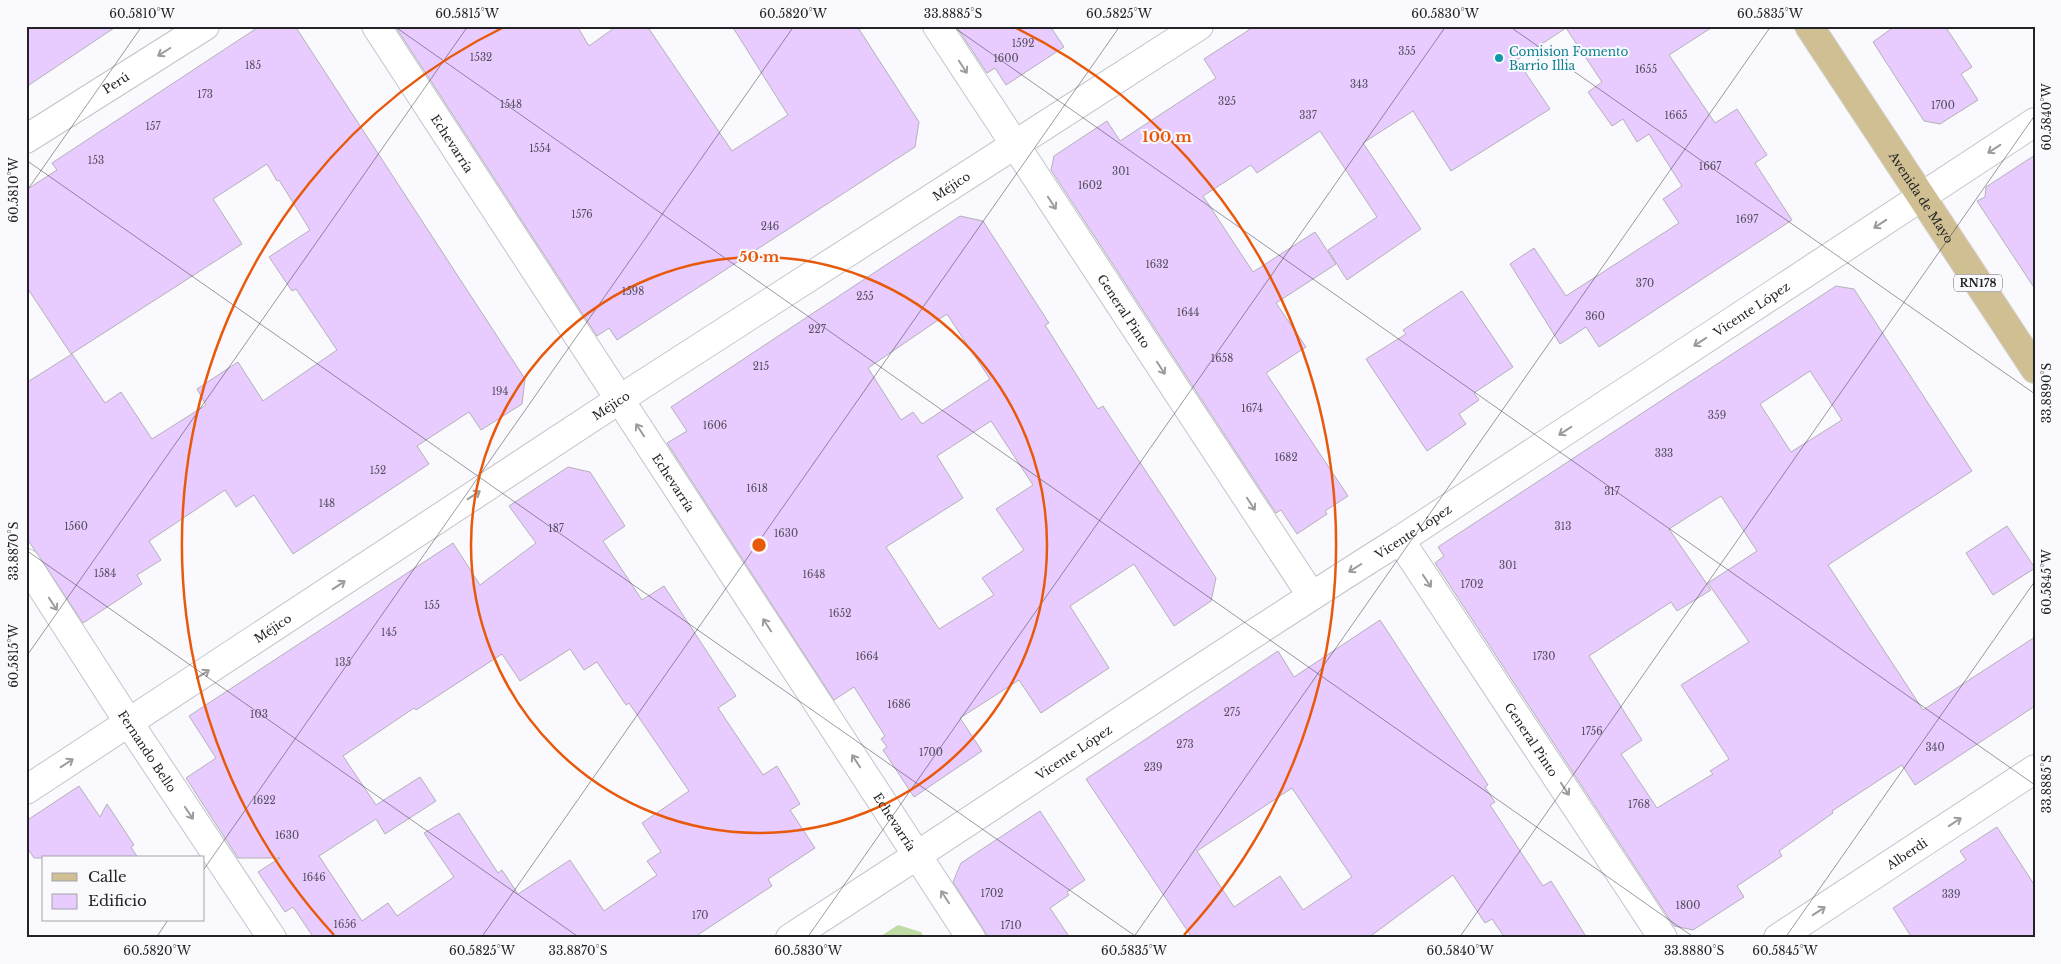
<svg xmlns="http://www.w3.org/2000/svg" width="2061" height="964" font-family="'Libre Baskerville',serif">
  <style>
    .green { fill: #c0dba4 }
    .building { fill: #e8ccff; stroke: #b4b1b6; fill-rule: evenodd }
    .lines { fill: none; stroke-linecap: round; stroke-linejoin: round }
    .street-casing { stroke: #c3c4c9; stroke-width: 30 }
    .primary-casing { stroke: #d7d7d8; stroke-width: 30 }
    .street { stroke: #fff; stroke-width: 28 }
    .primary { stroke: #cfbf92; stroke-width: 28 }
    .oneway { stroke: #9c9c9d }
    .ticks { fill: none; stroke: #232325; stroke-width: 1; stroke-opacity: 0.45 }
    .ring { fill: none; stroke: #e8590c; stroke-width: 2.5 }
    .culture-dot { fill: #0f9aa8; stroke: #f9f9fe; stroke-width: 2 }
    .labels { text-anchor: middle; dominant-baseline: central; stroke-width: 4; stroke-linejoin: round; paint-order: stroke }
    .number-label { font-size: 10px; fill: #544d5c }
    .shield { fill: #f9f9fe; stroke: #636366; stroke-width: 1 }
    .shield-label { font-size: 11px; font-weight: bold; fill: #232325 }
    .culture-label { font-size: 12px; fill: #0d838f; stroke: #f9f9fe; text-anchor: start }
    .street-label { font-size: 12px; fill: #232325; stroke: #f9f9fe }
    .centre { fill: #e8590c; stroke: #f9f9fe; stroke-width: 2.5 }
    .ring-label { font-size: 15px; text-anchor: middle; font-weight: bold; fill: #e8590c; stroke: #f9f9fe; stroke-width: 4; stroke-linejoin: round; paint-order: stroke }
    .neatline { fill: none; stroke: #232325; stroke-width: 2 }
    .ticks-label { font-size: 12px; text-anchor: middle; fill: #232325 }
  </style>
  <rect width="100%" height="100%" fill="#f9f9fe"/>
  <path class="green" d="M898 925 921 932 924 938H878Z"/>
  <path class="building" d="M26 26H117L26 87Z
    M260 26H295L525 379 522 404 481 430 469 412 417 446 429 464 293 554 254 495 236 507 225 490 149 541 161 560 137 575 142 584 83 623 26 537V383L72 354 105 403 121 392 152 439 206 405 197 389 238 362 263 401 337 350 296 289 292 291 269 257 310 230 279 180 277 181 267 164 213 199 242 244 71 354 26 286V190L57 170 52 163Z
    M395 26H577L589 46 617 26H647L732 151 788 115 732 26H857L919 122 915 147 617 340 609 328 597 336Z
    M956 26H1050L1064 47 1006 85 995 68 987 73Z
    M1255 26H1714L1669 55 1715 123 1737 109 1767 155 1755 163 1792 220 1599 347 1586 327 1560 344 1510 264 1534 248 1566 296 1679 223 1663 199 1682 186 1649 134 1637 142 1623 119 1612 126 1588 92 1602 82 1566 28 1517 60 1550 109 1451 171 1413 111 1363 143 1421 229 1347 280 1328 250 1377 217 1320 131 1257 173 1251 165 1203 196 1253 272 1315 232 1336 264 1276 303 1306 347 1266 373 1348 496 1325 511 1327 514 1297 534 1281 510 1276 513 1051 170 1054 156 1107 121 1120 141 1216 78 1204 59Z
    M1895 26H1945L1972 67 1961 74 1978 100 1940 124 1924 121 1873 42Z
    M2035 155V289L1977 201 1985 197 1986 187Z
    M960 216 983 221 1049 323 1045 325 1098 409 1103 406 1216 578 1211 601 1174 626 1134 564 1070 606 1109 668 1041 713 1019 680 960 718 982 751 914 797 883 750 887 747 881 739 885 736 854 687 834 700 667 443 687 431 671 407ZM947 314 990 379 922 424 913 412 901 420 868 368ZM991 421 1033 485 996 509 1024 550 982 578 994 595 939 629 886 547 963 498 937 456Z
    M1836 286 1854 289 1972 471 1828 565 1923 710 2035 637V706L1915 785 1902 765 1832 811 1833 813 1779 851 1782 856 1737 886 1744 897 1693 930 1674 926 1435 563 1444 556 1438 547ZM1810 371 1842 420 1791 452 1760 404ZM1721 496 1757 551 1708 583 1749 642 1681 685 1729 759 1710 771 1713 774 1657 808 1621 754 1642 740 1589 656 1671 602 1677 611 1711 590 1669 529Z
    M1462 291 1513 367 1474 393 1479 400 1459 414 1466 424 1427 451 1366 359 1406 334 1403 330Z
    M568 467 590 472 625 526 603 541 642 600 664 586 736 696 718 708 763 775 777 766 800 804 790 810 815 848 768 879 772 886 693 938H314L293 907 285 912 258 872 280 858H238L186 778 216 758 189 716 453 543 480 585 536 543 509 506ZM570 649 584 670 597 662 626 705 629 703 689 791 642 823 661 852 647 861 657 875 604 911 570 860 518 894 502 870 498 873 459 813 424 833 454 877 397 916 388 903 362 921 319 856 376 819 385 834 436 801 420 777 376 805 343 756 414 708 416 710 502 654 520 681Z
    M2007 526 2035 568 1993 595 1966 553Z
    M1380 620 1488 785 1485 787 1495 802 1490 805 1543 886 1551 881 1587 938H1505L1492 919 1485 923 1453 875 1368 938H1189L1191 936 1086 779 1278 651 1294 677ZM1292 788 1352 877 1303 910 1280 876 1234 907 1197 851Z
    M79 786 100 817 107 804 134 845 131 847 138 858H34L26 846V821Z
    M1040 811 1085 880 1067 892 1069 895 1050 908 1070 938H989L953 882 961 863Z
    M1997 827 2035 886V938H1912L1893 908 1966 860 1960 851Z"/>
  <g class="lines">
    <g class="street-casing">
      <g id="street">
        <path id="s1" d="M376 26 971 938"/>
        <path id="s2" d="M937 26 1311 595"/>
        <path id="s3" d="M26 139 205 26"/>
        <path id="s4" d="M1400 540 1663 938"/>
        <path id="s5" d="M26 563 129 723 272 938"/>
        <path id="s6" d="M26 790 620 399 1199 26"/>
        <path id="s7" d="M790 938C994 807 1194 669 1400 540L2035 122"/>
        <path id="s8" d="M1778 938 2035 769"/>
      </g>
    </g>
    <g class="primary-casing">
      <g id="primary">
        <path id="s9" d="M1809 26 2035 369"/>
      </g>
    </g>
    <use href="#street" class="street"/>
    <use href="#primary" class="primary"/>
  </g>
  <defs><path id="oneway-shaft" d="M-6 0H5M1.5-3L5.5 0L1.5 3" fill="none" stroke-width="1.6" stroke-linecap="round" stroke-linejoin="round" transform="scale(1.25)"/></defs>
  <g class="oneway">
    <use href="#oneway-shaft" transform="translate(164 52) rotate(148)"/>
    <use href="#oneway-shaft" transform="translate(963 67) rotate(57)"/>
    <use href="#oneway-shaft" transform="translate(1994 149) rotate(147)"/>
    <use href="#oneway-shaft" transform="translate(1052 203) rotate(57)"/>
    <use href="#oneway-shaft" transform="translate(1880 224) rotate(147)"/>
    <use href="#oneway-shaft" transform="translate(1700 342) rotate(147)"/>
    <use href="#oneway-shaft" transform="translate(1161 368) rotate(57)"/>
    <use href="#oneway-shaft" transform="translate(640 430) rotate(-123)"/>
    <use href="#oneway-shaft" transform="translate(1565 431) rotate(147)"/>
    <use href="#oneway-shaft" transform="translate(474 495) rotate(-33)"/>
    <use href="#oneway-shaft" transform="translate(1251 504) rotate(57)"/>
    <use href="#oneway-shaft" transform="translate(1355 568) rotate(148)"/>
    <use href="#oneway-shaft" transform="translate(1427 581) rotate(56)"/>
    <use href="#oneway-shaft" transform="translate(339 585) rotate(-33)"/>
    <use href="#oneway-shaft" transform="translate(53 604) rotate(57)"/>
    <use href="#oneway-shaft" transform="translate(767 625) rotate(-123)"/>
    <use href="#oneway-shaft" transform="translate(203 674) rotate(-33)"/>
    <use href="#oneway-shaft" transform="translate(856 761) rotate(-123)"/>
    <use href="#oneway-shaft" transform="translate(67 763) rotate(-33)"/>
    <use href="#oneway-shaft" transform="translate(1565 789) rotate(56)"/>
    <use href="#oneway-shaft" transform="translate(189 813) rotate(56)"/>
    <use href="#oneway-shaft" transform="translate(1955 822) rotate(-33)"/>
    <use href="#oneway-shaft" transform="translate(945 897) rotate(-123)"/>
    <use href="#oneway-shaft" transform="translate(1819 911) rotate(-33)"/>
  </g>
  <path class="ticks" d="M394 26 1695 938M952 26 2035 785M1509 26 2035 394M26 160 1138 938M26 192 142 26M26 550 580 938M26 657 468 26M204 869 794 26M156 938 168 920M481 938 1120 26M807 938 1446 26M1133 938 1771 26M1459 938 2035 115M1785 938 2035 581"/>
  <g class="ring">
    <circle cx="759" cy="545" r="288"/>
    <path d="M334 935A577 577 0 0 1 506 26M1012 26A577 577 0 0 1 1184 935"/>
  </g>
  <circle class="culture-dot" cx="1499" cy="58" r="5"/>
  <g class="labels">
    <g class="number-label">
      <text x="1023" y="43">1592</text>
      <text x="1407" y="51">355</text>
      <text x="481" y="57">1532</text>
      <text x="1006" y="58">1600</text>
      <text x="253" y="65">185</text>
      <text x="1646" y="69">1655</text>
      <text x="1359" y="84">343</text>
      <text x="205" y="94">173</text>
      <text x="1227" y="101">325</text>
      <text x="511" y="104">1548</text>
      <text x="1943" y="105">1700</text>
      <text x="1308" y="115">337</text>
      <text x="1676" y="115">1665</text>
      <text x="153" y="126">157</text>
      <text x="540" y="148">1554</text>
      <text x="96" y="160">153</text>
      <text x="1710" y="166">1667</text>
      <text x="1121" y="171">301</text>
      <text x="1090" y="185">1602</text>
      <text x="582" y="214">1576</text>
      <text x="1747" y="219">1697</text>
      <text x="770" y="226">246</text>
      <text x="1157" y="264">1632</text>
      <text x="1645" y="283">370</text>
      <text x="633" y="291">1598</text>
      <text x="865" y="296">255</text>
      <text x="1188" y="312">1644</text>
      <text x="1595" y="316">360</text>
      <text x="817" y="329">227</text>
      <text x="1222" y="358">1658</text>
      <text x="761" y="366">215</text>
      <text x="500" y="391">194</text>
      <text x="1252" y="408">1674</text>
      <text x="1717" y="415">359</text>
      <text x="715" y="425">1606</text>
      <text x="1664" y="453">333</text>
      <text x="1286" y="457">1682</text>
      <text x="378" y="470">152</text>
      <text x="757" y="488">1618</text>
      <text x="1612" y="491">317</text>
      <text x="327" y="503">148</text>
      <text x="76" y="526">1560</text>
      <text x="1563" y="526">313</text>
      <text x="556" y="528">187</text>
      <text x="786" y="533">1630</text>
      <text x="1508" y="565">301</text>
      <text x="105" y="573">1584</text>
      <text x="814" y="574">1648</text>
      <text x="1472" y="584">1702</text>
      <text x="432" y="605">155</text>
      <text x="840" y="613">1652</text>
      <text x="389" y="632">145</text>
      <text x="867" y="656">1664</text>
      <text x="1544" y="656">1730</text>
      <text x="343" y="662">135</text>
      <text x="899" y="704">1686</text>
      <text x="1232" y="712">275</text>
      <text x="259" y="714">103</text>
      <text x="1592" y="731">1756</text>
      <text x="1185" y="744">273</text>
      <text x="1935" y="747">340</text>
      <text x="931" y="752">1700</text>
      <text x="1153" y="767">239</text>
      <text x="264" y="800">1622</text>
      <text x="1639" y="804">1768</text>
      <text x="287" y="835">1630</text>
      <text x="314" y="877">1646</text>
      <text x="992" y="893">1702</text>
      <text x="1951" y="894">339</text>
      <text x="1688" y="905">1800</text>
      <text x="700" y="915">170</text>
      <text x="345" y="924">1656</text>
      <text x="1011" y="925">1710</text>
    </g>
    <rect class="shield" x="1954" y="274.5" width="48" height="17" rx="4"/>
    <g class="shield-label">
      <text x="1978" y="283">RN178</text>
    </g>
    <g class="culture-label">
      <text x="1509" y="51">Comision Fomento<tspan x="1509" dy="14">Barrio Illia</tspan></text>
    </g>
    <g class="street-label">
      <text stroke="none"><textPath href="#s3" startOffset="106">Perú</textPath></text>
      <text stroke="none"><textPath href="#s1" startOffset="140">Echevarría</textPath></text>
      <text stroke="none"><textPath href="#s6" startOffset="1105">Méjico</textPath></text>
      <text stroke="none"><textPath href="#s9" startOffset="205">Avenida de Mayo</textPath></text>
      <text stroke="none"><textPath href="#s7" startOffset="1149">Vicente López</textPath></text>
      <text stroke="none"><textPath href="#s2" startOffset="341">General Pinto</textPath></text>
      <text stroke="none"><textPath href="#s6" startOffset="700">Méjico</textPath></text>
      <text stroke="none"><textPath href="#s1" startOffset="545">Echevarría</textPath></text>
      <text stroke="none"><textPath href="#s7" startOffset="744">Vicente López</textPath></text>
      <text stroke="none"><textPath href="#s6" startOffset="295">Méjico</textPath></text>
      <text stroke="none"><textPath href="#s4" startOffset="239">General Pinto</textPath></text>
      <text stroke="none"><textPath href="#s5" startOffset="224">Fernando Bello</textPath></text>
      <text stroke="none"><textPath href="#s7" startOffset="339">Vicente López</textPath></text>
      <text stroke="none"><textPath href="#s1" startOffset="950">Echevarría</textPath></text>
      <text stroke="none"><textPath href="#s8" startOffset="154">Alberdi</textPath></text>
    </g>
  </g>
  <circle cx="759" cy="545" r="8" class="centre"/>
  <g class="ring-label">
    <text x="1167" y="142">100 m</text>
    <text x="759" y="262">50 m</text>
  </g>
  <rect width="2061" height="964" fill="none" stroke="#f9f9fe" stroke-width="55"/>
  <rect x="42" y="856" width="162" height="65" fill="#f9f9fe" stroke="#a3a3a7"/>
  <rect x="52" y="873" width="25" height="8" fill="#cfbf92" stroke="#a3a3a7"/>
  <text x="88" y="882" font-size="15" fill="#232325">Calle</text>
  <rect x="52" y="894" width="25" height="15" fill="#e8ccff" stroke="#a3a3a7"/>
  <text x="88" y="906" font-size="15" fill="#232325">Edificio</text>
  <rect x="28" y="28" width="2006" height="908" class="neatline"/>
  <g class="ticks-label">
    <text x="142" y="18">60.5810°W</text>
    <text x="467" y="18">60.5815°W</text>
    <text x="793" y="18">60.5820°W</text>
    <text x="953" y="18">33.8885°S</text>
    <text x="1119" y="18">60.5825°W</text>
    <text x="1445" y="18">60.5830°W</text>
    <text x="1770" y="18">60.5835°W</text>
    <text transform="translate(2047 117) rotate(-90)" y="4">60.5840°W</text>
    <text transform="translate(14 190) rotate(-90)" y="4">60.5810°W</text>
    <text transform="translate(2047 393) rotate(-90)" y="4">33.8890°S</text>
    <text transform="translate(14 551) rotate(-90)" y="4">33.8870°S</text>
    <text transform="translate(2047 582) rotate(-90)" y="4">60.5845°W</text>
    <text transform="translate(14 656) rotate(-90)" y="4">60.5815°W</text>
    <text transform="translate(2047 784) rotate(-90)" y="4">33.8885°S</text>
    <text x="157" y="955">60.5820°W</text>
    <text x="482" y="955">60.5825°W</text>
    <text x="578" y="955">33.8870°S</text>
    <text x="808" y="955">60.5830°W</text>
    <text x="1134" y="955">60.5835°W</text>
    <text x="1460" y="955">60.5840°W</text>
    <text x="1694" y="955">33.8880°S</text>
    <text x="1785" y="955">60.5845°W</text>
  </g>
</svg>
